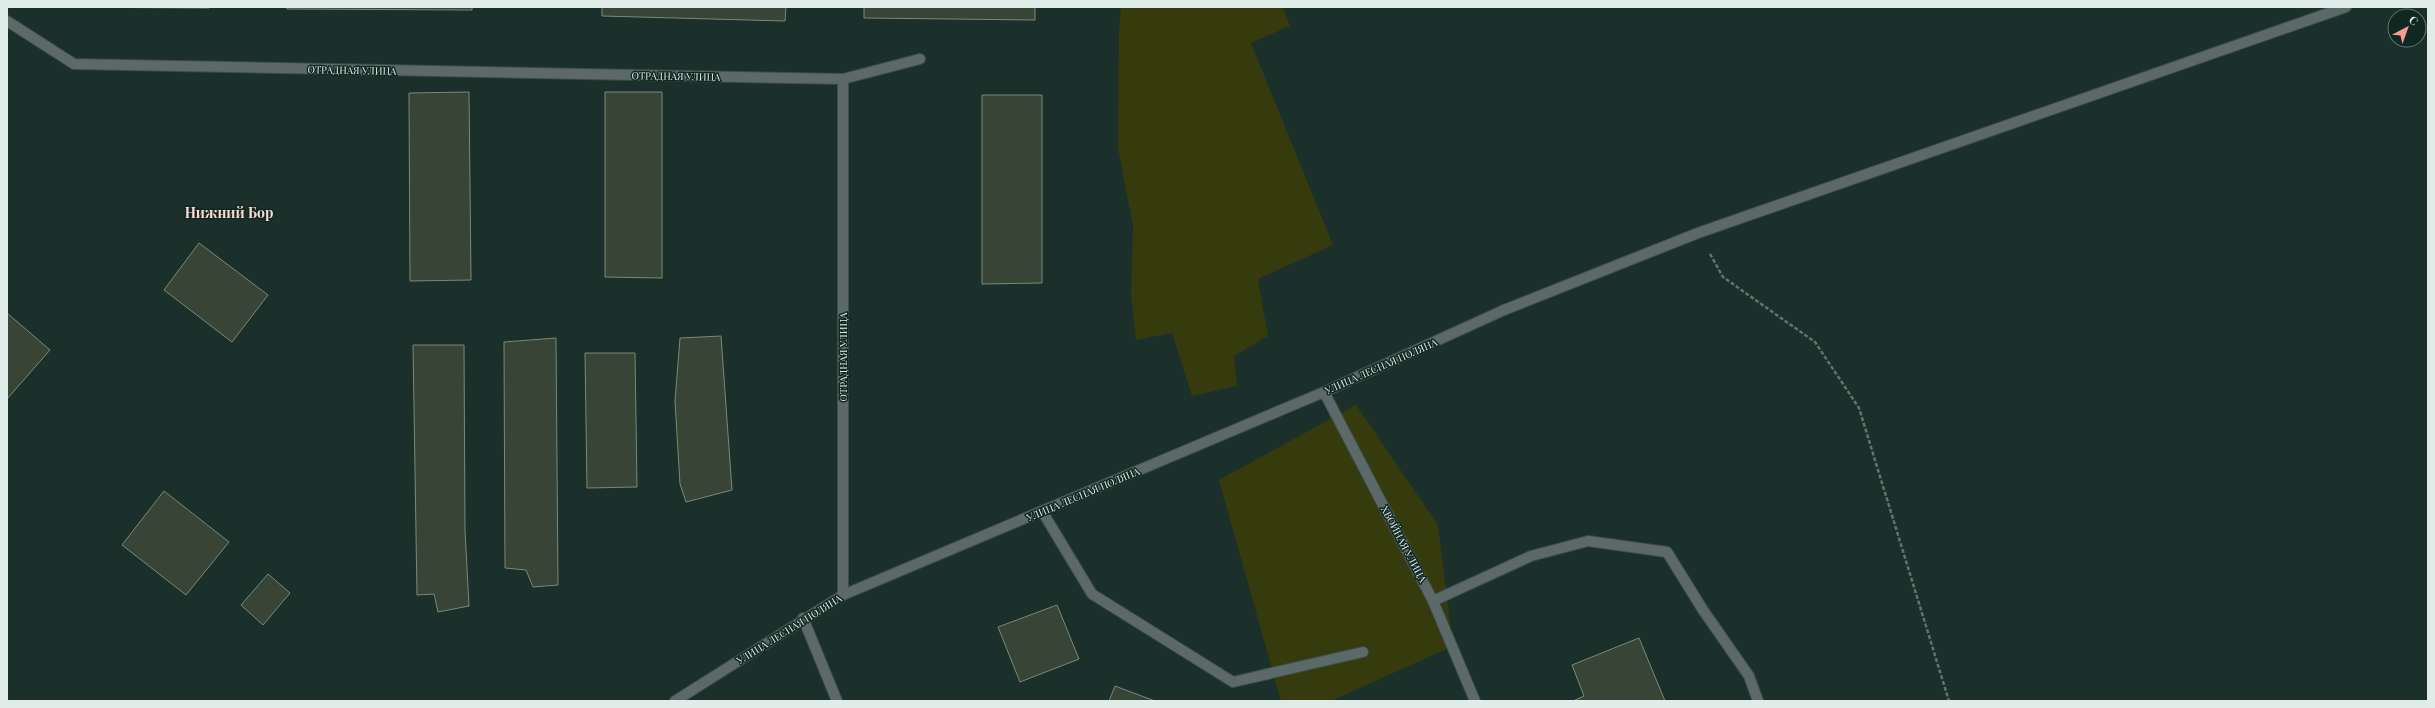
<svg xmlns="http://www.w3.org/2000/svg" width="2435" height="708" font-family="'Playfair Display',serif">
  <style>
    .green { fill: #363b0d }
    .building { fill: #374436; stroke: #7a8a7a }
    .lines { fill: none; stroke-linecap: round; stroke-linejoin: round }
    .lane-casing { stroke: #3a4e48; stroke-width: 12 }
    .street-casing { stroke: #3a4e48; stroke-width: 12 }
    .path { stroke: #61746e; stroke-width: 2.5; stroke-dasharray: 4 2; stroke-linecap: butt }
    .lane { stroke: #5d6869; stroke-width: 10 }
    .street { stroke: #5d6869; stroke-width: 10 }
    .labels { text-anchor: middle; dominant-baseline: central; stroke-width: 3; stroke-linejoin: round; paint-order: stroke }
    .street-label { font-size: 10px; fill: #dfece7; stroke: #112721 }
    .district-label { font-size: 14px; font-weight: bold; fill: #fdd9d5; stroke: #112721 }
  </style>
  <rect width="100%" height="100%" fill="#1b302a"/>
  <path class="green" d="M1121 7H1283L1290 26 1251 43 1333 245 1258 279 1268 336 1234 356 1237 386 1192 396 1172 333 1136 340 1131 295 1133 226 1118 148 1119 32Z
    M1356 405 1438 525 1453 646 1331 701H1281L1219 480Z"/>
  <path class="building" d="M43 7H209V8Z
    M287 7H472V10L287 9Z
    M602 7H786L785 21 602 16Z
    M864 7H1035V20L864 18Z
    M469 92 471 280 410 281 409 93Z
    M605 92H662V278L605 277Z
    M982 95H1042V283L982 284Z
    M199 243 268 295 232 342 164 290Z
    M7 313 50 350 7 399Z
    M721 336 732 490 686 502 680 484 675 401 680 338Z
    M556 338 558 585 533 587 526 570 505 568 504 342Z
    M413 345H464L465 530 469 606 438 612 434 594 417 595Z
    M585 353H635L637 487 587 488Z
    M164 491 229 542 186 595 122 545Z
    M268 574 290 593 263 625 241 605Z
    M1057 605 1079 659 1020 682 998 627Z
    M1639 638 1665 701H1573L1584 696 1572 665Z
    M1115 686 1155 701H1109Z"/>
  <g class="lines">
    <g class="lane-casing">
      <path id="lane" d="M843 79 920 59
        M1504 310 1698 233 2346 7
        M1042 511 1092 594 1233 682 1363 652
        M1433 601 1531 556 1588 541 1667 552 1703 610 1749 676 1758 701"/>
    </g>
    <g class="street-casing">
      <path id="street" d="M7 21 74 64 843 79V595
        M1324 392 1433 601 1475 701
        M803 618 837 701
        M675 701 843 595 1324 392 1504 310"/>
    </g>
    <path class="path" d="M1710 254 1723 277 1815 342 1859 408 1949 701"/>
    <use href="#lane" class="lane"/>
    <use href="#street" class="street"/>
  </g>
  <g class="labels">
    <g class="street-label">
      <text transform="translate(352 70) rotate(1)">ОТРАДНАЯ УЛИЦА</text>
      <text transform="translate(676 76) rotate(1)">ОТРАДНАЯ УЛИЦА</text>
      <text transform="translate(843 357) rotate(-90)">ОТРАДНАЯ УЛИЦА</text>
      <text transform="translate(1381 366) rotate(-24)">УЛИЦА ЛЕСНАЯ ПОЛЯНА</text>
      <text transform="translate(1083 494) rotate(-23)">УЛИЦА ЛЕСНАЯ ПОЛЯНА</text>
      <text transform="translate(1404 544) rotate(62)">ХВОЙНАЯ УЛИЦА</text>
      <text transform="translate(789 629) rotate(-32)">УЛИЦА ЛЕСНАЯ ПОЛЯНА</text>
    </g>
    <g class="district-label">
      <text x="229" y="212">Нижний Бор</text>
    </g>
  </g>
  <rect width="2435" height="708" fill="none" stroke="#dfece7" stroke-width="16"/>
  <g transform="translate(2407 28) rotate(41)"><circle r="19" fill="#112721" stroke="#637670"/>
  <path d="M0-3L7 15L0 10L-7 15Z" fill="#f59c93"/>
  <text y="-6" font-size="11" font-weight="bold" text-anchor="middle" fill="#dfece7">С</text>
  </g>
</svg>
